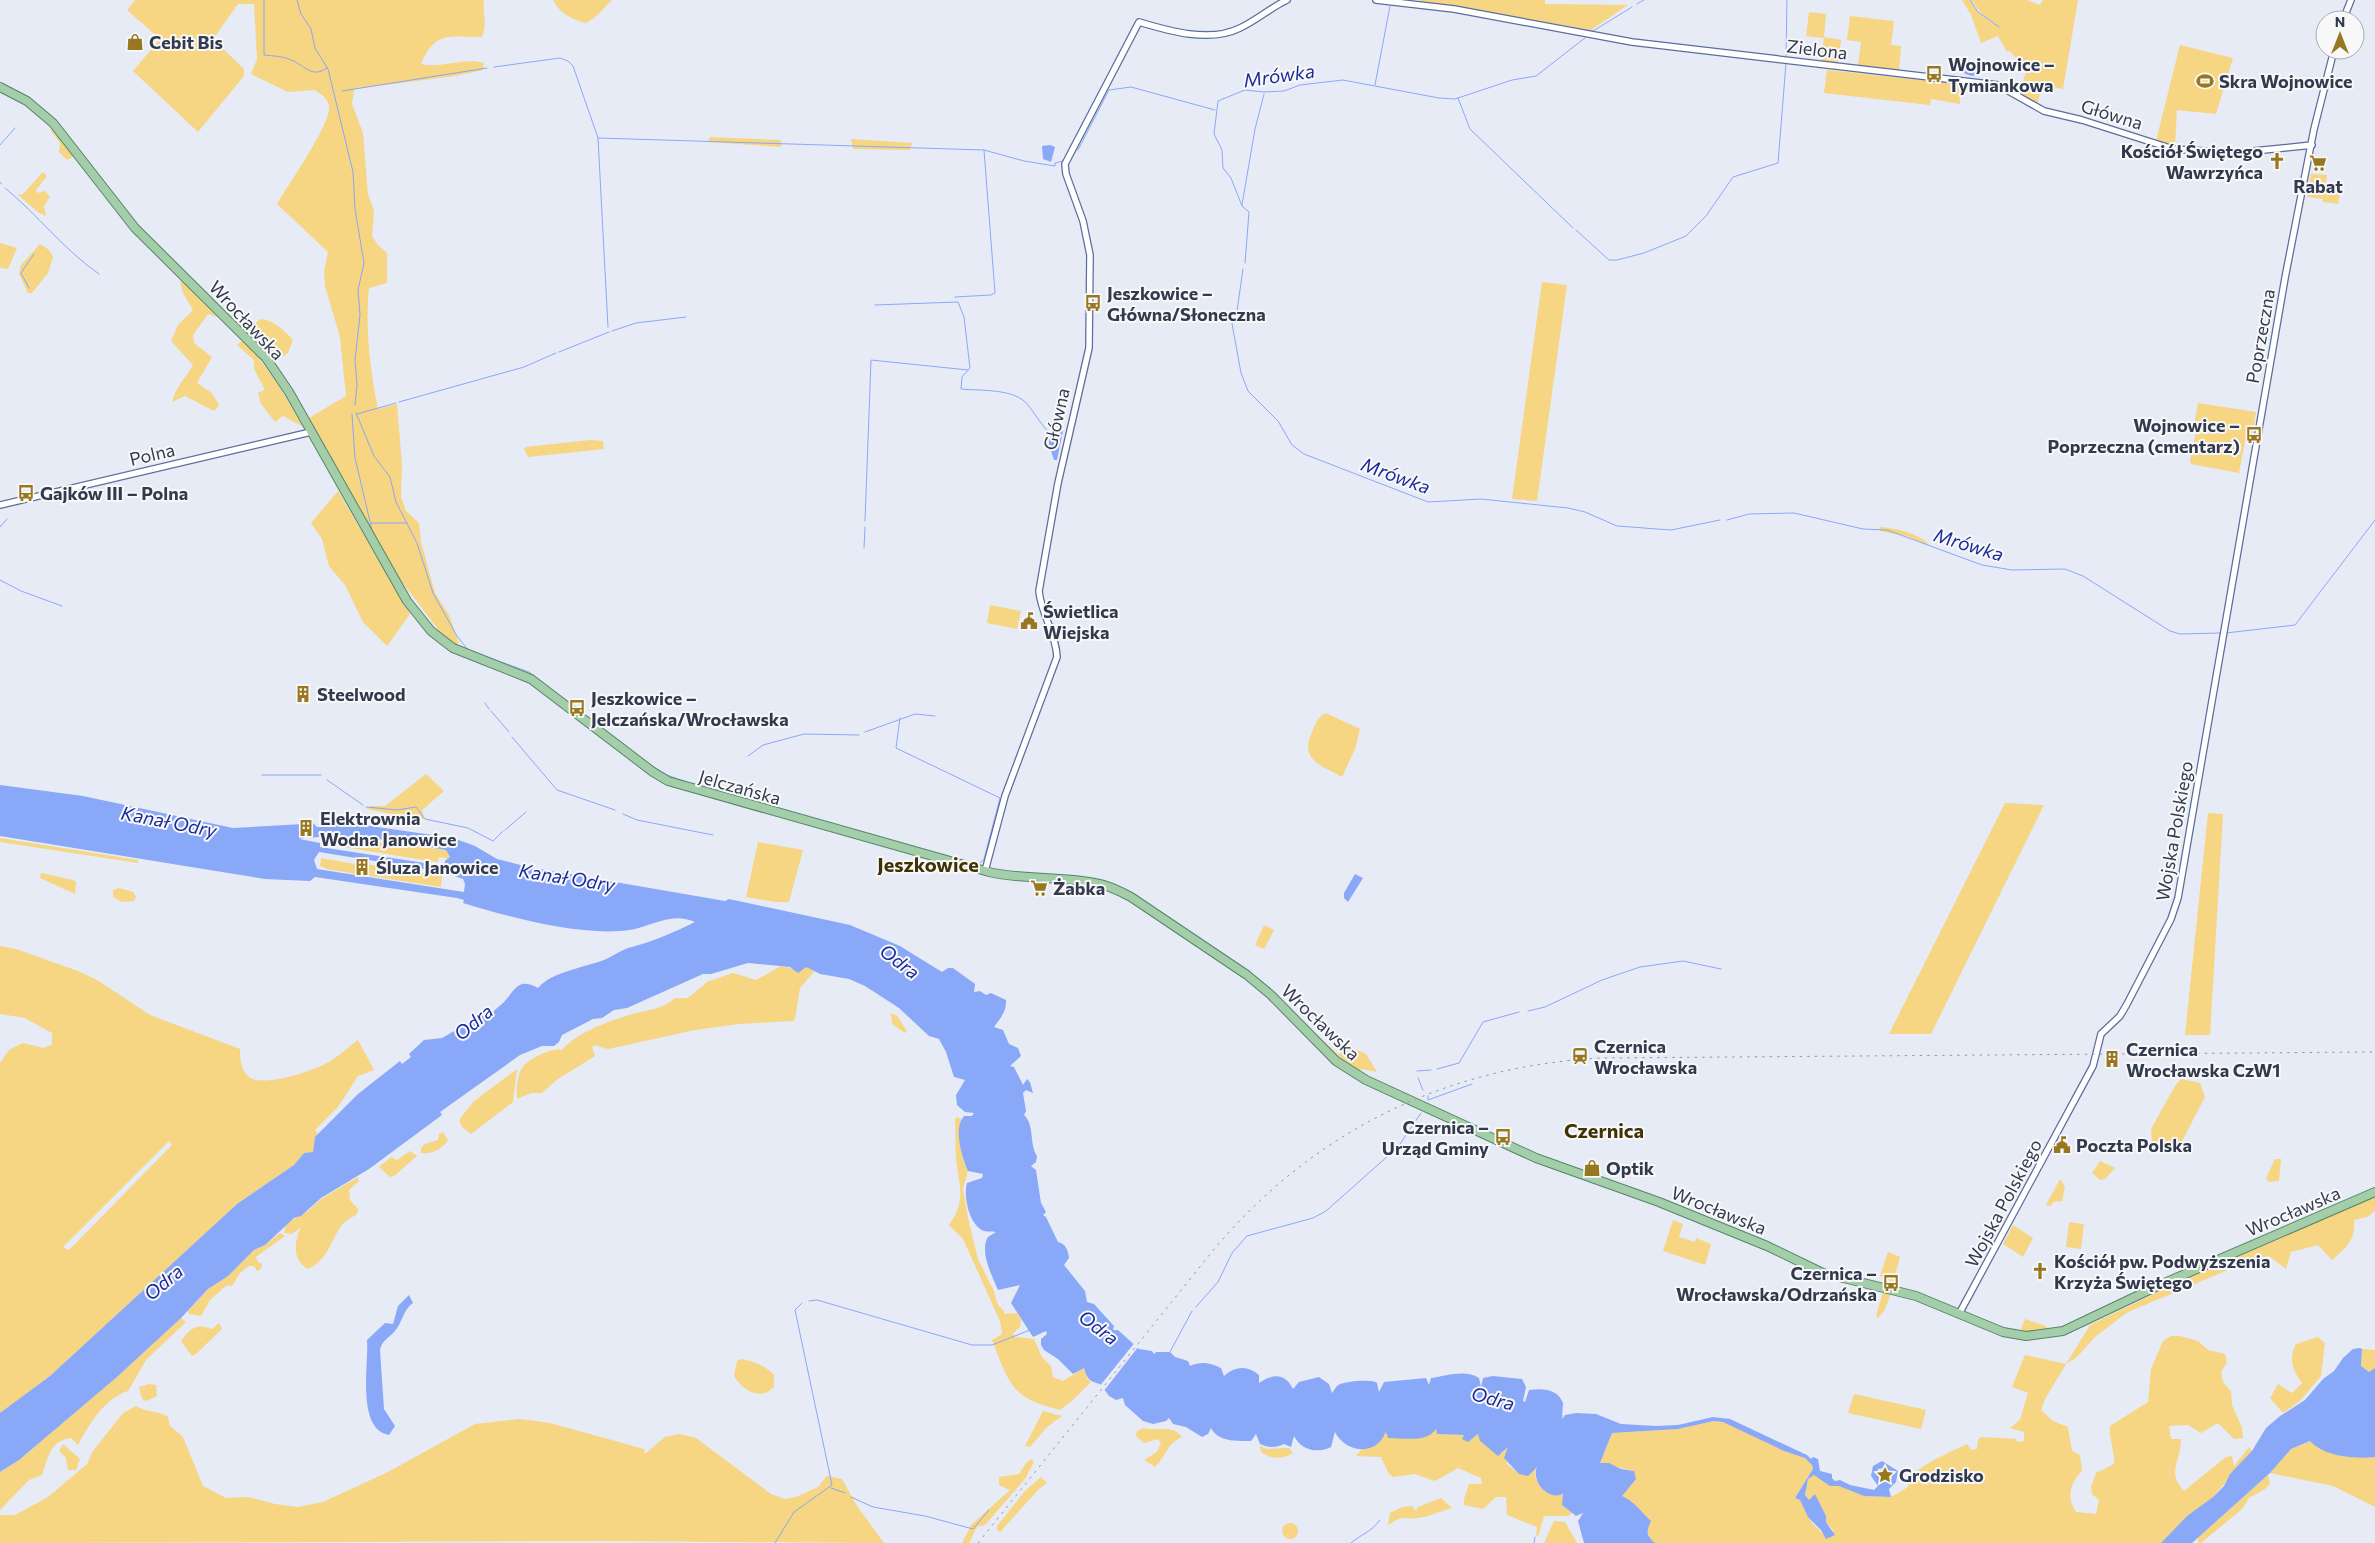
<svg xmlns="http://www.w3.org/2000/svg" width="2375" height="1543" font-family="Commissioner,sans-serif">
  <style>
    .green { fill: #f6d583; fill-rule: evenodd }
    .water { fill: #8aa8f8; fill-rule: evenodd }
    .pier { fill: #e6ebf6 }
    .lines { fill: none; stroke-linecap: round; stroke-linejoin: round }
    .stream { stroke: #8aa8f8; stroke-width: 1 }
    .minor-casing { stroke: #5b6d9e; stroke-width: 8 }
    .major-casing { stroke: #548566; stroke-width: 10 }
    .minor { stroke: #fff; stroke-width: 5.5 }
    .major { stroke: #a4ceaa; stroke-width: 8 }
    .rail { stroke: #9198a8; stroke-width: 1; stroke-dasharray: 2.5 5; stroke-linecap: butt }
    .labels { text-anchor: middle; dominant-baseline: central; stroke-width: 4; stroke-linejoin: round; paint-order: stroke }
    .poi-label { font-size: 18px; font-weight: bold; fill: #323a50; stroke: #f8f8f8; text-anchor: start }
    .street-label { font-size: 18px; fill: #323a50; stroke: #f8f8f8 }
    .water-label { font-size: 19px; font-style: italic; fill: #192a9c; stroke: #f8f8f8 }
    .quarter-label { font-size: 20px; font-weight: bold; fill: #403107; stroke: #f8f8f8 }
  </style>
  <rect width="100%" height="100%" fill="#e6ebf6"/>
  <path class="green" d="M135 0H484C482 17 488 20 482 37 450 37 435 30 421 64 442 69 463 57 484 63L483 70 455 76 354 89 352 104 363 133 368 194 374 211 372 236 378 245 387 253V283L369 288C365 328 370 370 378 409L397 404 402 465 401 497 406 511 419 523 421 542 435 593 449 615 459 643 456 645 440 632 396 574 309 418 346 396 340 337 325 286 324 272 328 252 277 204C288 186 328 127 329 110 330 100 322 94 314 90L288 92 251 74 257 59 254 4H238L213 39 244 69V76L198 132 133 71 160 39 127 10Z
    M553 0H612C603 8 598 17 586 23 572 19 560 14 553 0Z
    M1420 0H1545V4L1628 5 1591 30 1446 5 1419 2Z
    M1962 0H1969L1980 14 1998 28 1982 14 1971 0H2027L2040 5 2043 0H2078L2063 89 2042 85 2037 105 2020 95 2026 71 2010 51 2007 52 1998 36 1981 43 1971 15Z
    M1809 12 1826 14 1824 37 1841 40 1838 63 1821 61 1824 38 1806 36Z
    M1850 16 1894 21 1891 45 1901 46 1899 70 1858 66 1861 42 1847 40Z
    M2180 45 2233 58 2216 114 2177 110 2175 145 2156 141Z
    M1827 70 1959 84 1960 104 1931 99 1930 105 1824 93Z
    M53 129 71 149 73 157 67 160 59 152 60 143 51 131Z
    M710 137 781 140V147L708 142Z
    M851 139 912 143 910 150 853 149Z
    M43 172 47 176 36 190 38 193 45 191 50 197 44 206 46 216 39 213 17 194 22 195Z
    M2311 174 2327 175 2325 189 2340 190 2338 204 2323 202V199L2307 197Z
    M0 243 17 248 8 269 0 268Z
    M40 244 49 250 53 257 48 273 32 293H28L19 274 21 265Z
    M180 281H183L217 317 208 314 193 335 194 343 212 357 197 383 212 393 219 405 214 411 185 396 172 402C176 386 185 379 193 365L171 341 178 325 193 310 183 293Z
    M1542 282 1567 285 1537 501 1512 499Z
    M260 319C274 320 284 330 293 340L288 353 276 361 248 331Z
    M243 340C268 367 285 394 302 426L283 416 275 422 261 404 258 393 265 390 254 369V360L237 345Z
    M2198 403 2256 412 2251 442 2245 441 2239 473 2191 464 2190 461 2196 432 2193 431Z
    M590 440 603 441 604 449 528 457 524 449 526 447Z
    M338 491 410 614 387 646 363 622 345 585 329 566 322 539 311 523Z
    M1879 527C1895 528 1920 533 1930 546L1906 536 1880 531Z
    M990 605 1021 611 1017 629 987 623Z
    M1326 713 1360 729 1355 749 1342 777C1321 765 1299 760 1312 732 1315 725 1318 716 1326 713Z
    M426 774 444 791 422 810 424 819 416 820 410 815 391 814 367 809 370 806H385Z
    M2005 803 2044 805 1931 1034H1889Z
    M2208 813 2223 814 2210 1035H2185Z
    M0 838 138 860V863L0 842Z
    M329 838H348L446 850 450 857 447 861 446 858 439 857 438 861 436 862 331 845 328 844 331 840Z
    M758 842 803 850 789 902H776L746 897Z
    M321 858 360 865 362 875 327 869 320 866Z
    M366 864 442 876 441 887 363 875Z
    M41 873 73 880 76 882 75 894 40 878Z
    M119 888 133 892 136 897 134 901 122 902 113 897V890Z
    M1264 925 1274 930 1264 949 1255 945Z
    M0 946 16 949 78 971 97 980 150 1015 240 1049C240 1059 241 1070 249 1077 262 1088 313 1071 327 1063 338 1057 348 1047 358 1040L374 1070 358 1076 338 1107 315 1130 318 1134 315 1137 313 1152 304 1153 294 1165 237 1204 50 1376 0 1413V1063L9 1050 23 1043 43 1048 52 1045V1033L25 1018 0 1014ZM169 1141 172 1145 69 1250 63 1247Z
    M781 966 794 969 807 967 814 972 800 988 795 1019 793 1021 739 1024 695 1030 608 1049 594 1045 592 1047 595 1056 558 1079 542 1093H531L517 1099C516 1090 517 1080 520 1072 523 1061 551 1047 562 1050 574 1034 609 1021 629 1015 646 1010 662 1010 675 998H688L707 982 733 973 756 980Z
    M891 1013 897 1016 907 1031 905 1033 892 1024Z
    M1322 1040 1339 1055 1344 1044 1366 1054 1377 1072 1362 1069 1360 1071 1334 1056Z
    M517 1069 513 1102 471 1134 462 1127 459 1120 474 1101Z
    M2181 1079 2200 1083 2205 1097 2179 1147C2168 1154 2158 1153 2152 1142L2151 1129 2175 1086Z
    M958 1117 961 1119 959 1137 963 1160 968 1171 963 1188 968 1218 978 1259 993 1289 998 1305 1004 1311V1314L1017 1313 1021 1320 1020 1327 1013 1333 1015 1337 1034 1339 1042 1357 1051 1366 1053 1377 1063 1381 1084 1368 1087 1378 1091 1382 1074 1399 1060 1410C1010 1398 1010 1384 992 1340L1002 1334 1000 1321 963 1239 949 1225C967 1200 959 1186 956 1158 955 1145 956 1132 955 1119Z
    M443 1132 448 1140C441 1150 433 1154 421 1153V1148L425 1144 438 1140 439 1134Z
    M410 1151 417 1156 395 1175 390 1177 379 1167 391 1157 397 1160Z
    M2275 1159H2281L2279 1181 2269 1182 2266 1178Z
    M2100 1161 2115 1168 2105 1179 2100 1180 2092 1173Z
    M358 1177 359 1181 349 1190 350 1200 358 1209 357 1214C353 1217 344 1221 341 1226 331 1241 327 1261 308 1269 292 1261 294 1241 301 1227L292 1234 284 1233 286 1224 308 1211 321 1199Z
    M2060 1179 2065 1186 2062 1201 2053 1202 2051 1206 2046 1205Z
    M2375 1196V1211L2367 1217 2354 1220C2356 1239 2346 1248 2332 1260L2318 1245 2291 1252 2286 1269 2269 1256 2254 1259 2128 1312 2096 1336 2077 1357 2066 1364 2045 1399 2041 1410 2053 1421 2068 1427 2072 1451 2080 1455 2082 1471C2070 1483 2066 1497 2076 1512L2096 1514 2099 1500 2092 1494 2091 1487 2096 1473 2114 1464C2115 1451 2108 1436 2110 1426L2148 1402 2151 1369 2163 1341 2171 1336H2180L2198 1341 2208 1350 2225 1354 2227 1363 2221 1372 2223 1382 2231 1391 2232 1405 2242 1428 2243 1438 2234 1439 2218 1423 2201 1433 2188 1425 2169 1426 2171 1439H2181C2181 1462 2166 1472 2184 1491L2226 1457 2232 1456 2234 1466 2249 1447 2252 1451 2213 1497 2187 1516 2161 1543H1655C1646 1535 1646 1531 1651 1521 1641 1512 1633 1503 1622 1496L1634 1471C1622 1468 1611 1466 1600 1463L1612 1433 1678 1429 1714 1421 1728 1423 1784 1451 1805 1457 1812 1465 1813 1469 1795 1498 1800 1500 1812 1523 1823 1534 1834 1531 1826 1522V1516L1815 1495 1809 1501 1805 1495 1808 1479 1814 1475 1835 1486 1839 1485 1864 1496 1891 1497 1908 1487C1907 1468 1952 1452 1967 1444L1971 1450 1977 1449 1978 1440 1981 1437 2016 1439 2017 1442 2024 1441V1432L2010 1428 2020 1420 2028 1393 2012 1387 2025 1355 2066 1364 2090 1325 2211 1266Z
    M1673 1220 1683 1224 1679 1237 1695 1242 1696 1238 1711 1244 1705 1265 1663 1251Z
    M2069 1222 2084 1224 2081 1249 2066 1247Z
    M2013 1225 2033 1238 2023 1257 2003 1244Z
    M280 1233 285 1236 256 1257 258 1262 262 1264 261 1269 257 1271 254 1266H249L240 1273 232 1286 227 1285 210 1300 201 1316 189 1314 188 1311 213 1284 228 1276 254 1250 265 1245Z
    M1888 1252 1900 1257 1893 1282 1880 1276Z
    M1883 1292 1889 1293 1890 1296 1884 1311 1878 1318 1876 1316Z
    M181 1318 186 1322 146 1360 128 1391C105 1398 89 1424 78 1445L71 1438C49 1441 49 1457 42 1475L29 1480 0 1510V1472L19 1460 117 1377Z
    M2025 1319 2046 1326 2048 1330 2020 1332Z
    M219 1323 222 1329 196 1354 192 1356 181 1341C191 1328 196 1323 212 1329Z
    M2318 1337 2325 1343 2321 1376 2300 1401 2283 1413 2270 1398 2278 1384 2292 1393 2302 1383C2293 1371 2288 1359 2296 1344Z
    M2362 1349 2375 1350V1368L2369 1372 2361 1366Z
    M741 1359C755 1362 764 1365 774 1375V1387C760 1401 743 1391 734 1376L737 1361Z
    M149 1384 156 1385 157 1396 147 1401 142 1399 139 1387Z
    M1854 1394 1926 1410 1921 1429 1848 1413Z
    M136 1406C147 1413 157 1410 168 1417L170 1426 183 1437 203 1486 226 1498 248 1497 275 1504 298 1507 323 1502 388 1472 475 1424 520 1419 550 1423 644 1449 645 1454 665 1437 679 1434 696 1438 771 1494 785 1499 796 1497 818 1487 827 1476 842 1479 857 1506 884 1543 608 1541 0 1543V1515H15L48 1497 87 1464 93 1451 123 1413Z
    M1043 1411 1062 1416 1047 1427 1030 1447 1025 1446Z
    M1144 1428C1159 1432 1171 1424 1182 1437 1166 1444 1166 1457 1155 1467L1144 1460 1157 1452 1161 1443 1158 1439 1144 1443 1136 1436 1137 1431Z
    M1437 1429V1434L1465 1435 1468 1442 1478 1434 1501 1454 1508 1447 1507 1464 1519 1474 1537 1467C1531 1479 1540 1483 1546 1492L1564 1495 1562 1505 1572 1513 1568 1516H1544L1539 1534 1536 1537 1537 1527 1507 1515 1506 1497H1496L1483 1509 1464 1505V1499L1469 1484H1482L1481 1478 1458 1468 1435 1481 1415 1474 1393 1477 1389 1474 1381 1457 1356 1456 1362 1449C1372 1449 1381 1442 1384 1432Z
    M2311 1441C2324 1457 2355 1458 2375 1457V1507L2333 1486 2270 1473 2291 1449Z
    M63 1444 80 1459 76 1470H68L66 1458 59 1451Z
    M1260 1446 1267 1449 1289 1448 1293 1453C1282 1460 1272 1459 1261 1452Z
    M1032 1459 1034 1462 1025 1479 985 1525 977 1527 969 1543H962L971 1525 1010 1490 999 1485V1477L1019 1474 1027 1462Z
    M1878 1475a7 7 0 1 1 14 0a7 7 0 1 1-14 0Z
    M2268 1475 2270 1484 2265 1489 2249 1498 2242 1509 2201 1543 2198 1542V1537Z
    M1041 1477 1047 1483 1039 1489 1000 1532 997 1530V1526L1025 1491Z
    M1441 1498 1452 1508C1441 1511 1428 1517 1417 1518 1400 1520 1407 1514 1388 1525L1390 1513 1402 1507 1412 1506 1416 1511 1418 1507Z
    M1554 1521 1565 1522 1577 1543H1544Z
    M1282 1531a8 8 0 1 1 16 0a8 8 0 1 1-16 0Z"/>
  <path class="water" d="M1969 60 1976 63 1980 75C1972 77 1964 75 1959 69V62Z
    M1050 145 1055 147 1051 162 1043 159 1042 146Z
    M1063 431 1057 460H1054L1049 445V433Z
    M0 785 83 796 233 828 303 824 304 838 299 839 320 843V847L444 866 445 861 450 857 446 850C401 843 353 832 309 838L308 820H313V823L317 827H327L330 824H357L453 838 475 846 497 859 528 867 725 901 729 899 850 925 900 946 942 972 948 968H953L975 984 974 992 980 991 986 995 991 993 1006 1000C1007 1011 1000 1019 994 1027L1003 1030 1009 1044 1018 1048 1021 1056 1010 1066 1014 1067 1023 1085 1027 1079 1030 1082 1033 1093 1026 1090 1023 1093 1026 1111 1024 1115C1035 1125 1029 1144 1037 1156L1036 1162 1031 1166 1036 1170 1041 1203 1046 1212 1043 1215 1046 1217 1058 1242C1066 1244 1068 1250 1069 1258L1064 1265 1085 1291 1087 1302 1094 1304 1114 1326 1113 1330H1118L1139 1349 1152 1351 1154 1354 1156 1352H1170L1175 1357 1188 1361 1190 1366C1202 1361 1209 1363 1221 1368L1224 1376C1235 1366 1248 1365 1259 1375V1383C1272 1374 1285 1372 1293 1389L1299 1382 1319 1377 1329 1384 1332 1393C1334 1391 1335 1388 1337 1386 1343 1381 1372 1379 1377 1383L1379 1392 1384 1382 1426 1378 1429 1385 1431 1378C1446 1376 1465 1369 1479 1378L1481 1387 1483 1378 1493 1376 1522 1379 1526 1387 1523 1401 1525 1402 1529 1390C1543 1388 1558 1389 1563 1403L1562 1419 1565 1415 1576 1413 1596 1414 1621 1424 1656 1426 1678 1425 1713 1417 1730 1419 1807 1455 1811 1459 1813 1457 1818 1459 1820 1471 1832 1474V1478L1835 1481 1840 1480 1850 1485 1874 1490 1878 1486 1871 1476 1873 1466 1882 1461 1898 1471 1896 1482 1889 1489 1891 1497 1864 1496 1839 1486H1830L1814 1475 1808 1479 1805 1495 1809 1500 1815 1494 1826 1516V1522L1835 1535 1826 1539 1821 1530 1808 1517 1800 1500 1795 1498 1813 1469 1812 1465 1805 1458 1784 1451 1723 1422 1714 1421 1678 1429 1612 1433 1600 1463H1609L1621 1469 1634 1471 1636 1479 1622 1496C1634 1501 1641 1512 1651 1521 1646 1532 1646 1535 1655 1543H1584L1578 1521 1583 1513 1576 1516 1562 1505 1563 1494C1548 1501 1531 1481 1537 1467L1528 1476 1519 1474 1504 1458 1508 1447 1498 1456 1480 1441 1478 1434 1468 1442 1462 1439 1464 1435 1437 1434 1436 1429C1426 1443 1406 1438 1388 1438L1386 1432C1384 1434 1384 1437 1382 1439 1369 1457 1343 1449 1335 1432L1331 1447C1317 1454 1301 1450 1294 1436L1291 1447 1284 1444C1276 1448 1268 1448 1260 1444L1256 1434 1251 1441C1237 1441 1218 1442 1211 1428L1208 1434 1202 1437 1186 1427 1173 1424 1169 1418 1166 1421 1153 1424 1143 1421 1125 1405 1123 1398 1116 1400 1109 1396 1100 1384C1089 1381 1087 1379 1084 1368L1073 1374 1058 1359 1044 1350 1041 1345V1339L1047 1334 1046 1331 1033 1337 1011 1303 1020 1285 998 1290C992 1275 979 1252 988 1237L996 1232C992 1231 988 1232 984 1231 969 1225 963 1196 967 1183L982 1178 983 1174 968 1171C962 1158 953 1128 964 1116H972L974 1113 965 1112 957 1105 956 1095 965 1080 954 1077 946 1052 939 1039 929 1036 899 1008 865 986 849 979 820 974 806 967 798 973 790 967 748 963 711 974H703L627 1008 614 1010 602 1018 593 1019 562 1035 559 1042 554 1046H542L520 1055 440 1112 442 1115 369 1169 321 1198 301 1216 294 1218 265 1245 254 1250 228 1276 208 1289 181 1318 117 1377 19 1460 0 1472V1413L50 1376 237 1204 294 1165 304 1153 313 1152 315 1137 358 1094 400 1061 402 1064 411 1057 409 1054 424 1040 442 1038 482 1015 491 1016C494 1010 497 1008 502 1004 515 992 516 976 538 988 551 972 586 967 604 960 612 957 624 948 632 947 652 942 677 931 695 922 671 911 651 927 629 930 583 937 508 917 463 903L464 900 457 898 315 877 310 881 265 879 0 836ZM319 852 443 872V875L449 874 463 879 465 884 464 892 317 869 314 860ZM1884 1468 1892 1473V1478L1889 1482H1883L1877 1475 1878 1469Z
    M1355 874 1363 878 1348 902 1344 898V893Z
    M409 1295 413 1303C403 1310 403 1321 395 1331 389 1338 382 1340 380 1350L384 1409 395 1426 389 1435C356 1429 369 1365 367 1340L385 1323 393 1324 398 1306Z
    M2360 1348 2362 1349 2361 1366 2369 1372 2375 1368V1457C2354 1459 2325 1457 2310 1441L2291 1449 2270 1473 2192 1543H2161L2187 1516 2213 1497 2224 1486 2230 1474 2252 1451 2266 1428 2280 1416 2305 1400 2323 1379 2334 1371 2343 1358 2353 1349Z"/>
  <path class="pier" d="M1136 1341 1139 1346 1103 1392 1099 1387Z"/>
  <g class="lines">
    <path class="stream" d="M264 0V55C272 56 283 56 291 60 305 65 311 79 327 68
      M297 0 301 14 311 29 315 48 328 69 353 172 355 209 364 263 358 290 360 315 355 360 357 385 355 405
      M1970 0 1978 12 1999 27
      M1637 4 1644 0
      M1566 27 1593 31 1632 7
      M1786 57 1787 0
      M494 67 560 58 568 61 573 66 598 138 984 150 1024 161 1055 166V163L1063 161
      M1375 85 1390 6
      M342 91 487 68
      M1458 98 1470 129 1573 228
      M598 138 608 327
      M0 145 15 128
      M1078 150 1109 90 1131 87 1215 110
      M0 182 2 184
      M5 188C38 215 63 249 99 274
      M1242 205 1255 129 1264 94
      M1576 230 1609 260H1617L1644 253 1686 236 1706 216 1733 177 1778 163 1786 63
      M1245 263 1249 212 1242 206 1231 178 1223 168 1222 150 1214 134 1218 101 1245 90 1264 92 1284 91 1300 85 1343 80 1439 98 1455 99 1512 80 1536 76 1585 38
      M1243 269 1237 311 1231 318 1241 373 1248 391 1278 421 1292 445 1304 454 1428 502 1481 499 1568 508 1585 512 1617 526 1671 530 1720 520
      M29 288 21 273 34 254
      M955 297 991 295 995 293 984 150
      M875 305 958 302 964 317 970 368 962 377 961 389C980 391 1015 388 1028 405 1035 414 1041 424 1049 433
      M612 331 636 323 686 317
      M559 352 609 332
      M399 402 524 367 556 353
      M356 413 374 456 390 477 396 502 417 543 433 593 457 636 468 650
      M352 414 355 458 372 530
      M357 414 396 403
      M1727 520 1749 514 1794 513 1863 529 1887 530 1982 565 2012 570 2065 569 2083 576 2170 631 2180 634 2220 633
      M865 521 871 360 968 370
      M371 523H407
      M0 527 7 519
      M864 548 865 527
      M0 580 21 591 62 606
      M2226 633 2295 625 2375 520
      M476 653 529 672 544 685
      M485 703 489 709
      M491 711 509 732
      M900 718 896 748 1000 798 984 859 980 863
      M865 732 915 714 935 716
      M512 737 557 790 615 810
      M748 756 763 745 804 734 859 735
      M649 764 667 775 689 783
      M262 775H321
      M327 780 363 805
      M695 784 714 790
      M366 807 397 810 416 807 425 819 468 828 493 841 503 831
      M623 814 637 820 713 835
      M505 830 526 812
      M1528 1011 1545 1007 1602 980 1640 967 1683 961 1721 969
      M1437 1069 1459 1063 1483 1022 1519 1012
      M1417 1071 1431 1070
      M1418 1078 1423 1090
      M1428 1096V1100L1472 1084
      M809 1301 817 1300 972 1345H992L1030 1330
      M1196 1307 1218 1282 1232 1253 1247 1236 1313 1218 1326 1211 1398 1147 1421 1113
      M1170 1352 1192 1311
      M831 1488 845 1493
      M851 1497 873 1507 925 1516 973 1529 989 1510
      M775 1543 794 1512 832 1485 795 1310 802 1303
      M1351 1543C1363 1533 1370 1533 1380 1520
      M1534 1543 1535 1537"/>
    <g class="minor-casing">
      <path id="minor" d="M1376 0 1454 9 1632 42 1998 85 2044 111 2082 120 2173 149 2234 153 2312 145
        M2343 20 2351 0
        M0 505 311 432
        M985 871 1005 796 1057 657C1056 633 1041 614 1039 591L1058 483 1089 348 1090 255 1083 221 1066 174 1065 164 1139 22C1169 31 1210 43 1240 28 1257 20 1270 8 1287 0
        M1959 1314 2093 1066 2101 1034 2120 1016 2127 1004 2171 919 2178 898 2285 278 2314 129 2334 50"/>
    </g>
    <g class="major-casing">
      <path id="major" d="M0 87 27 101 53 123 135 228 266 358 289 392 407 601 431 631 453 648 531 679 653 772 668 781 989 872C1024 880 1060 876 1095 883 1108 885 1120 891 1131 897L1247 975 1271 995 1336 1061 1366 1080 1536 1158 1659 1202 1767 1246 1823 1273 1916 1296 2003 1332 2026 1336 2063 1331 2162 1284 2375 1192"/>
    </g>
    <use href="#minor" class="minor"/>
    <use href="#major" class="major"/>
    <path class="rail" d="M978 1543 1211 1253C1311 1132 1445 1066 1602 1058L2375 1052"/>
  </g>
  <defs>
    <g id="shop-bare" transform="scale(1.35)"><path d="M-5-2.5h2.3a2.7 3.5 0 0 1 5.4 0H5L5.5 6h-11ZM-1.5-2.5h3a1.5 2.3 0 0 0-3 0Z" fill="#977820" stroke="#f8f8f8" stroke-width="2.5" paint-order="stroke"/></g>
    <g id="bus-bare" transform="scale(1.35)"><path d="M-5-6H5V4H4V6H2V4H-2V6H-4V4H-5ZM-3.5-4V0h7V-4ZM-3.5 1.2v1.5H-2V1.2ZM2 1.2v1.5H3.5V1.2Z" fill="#977820" stroke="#f8f8f8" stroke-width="2.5" paint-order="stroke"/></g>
    <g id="stadium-bare" transform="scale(1.35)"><path d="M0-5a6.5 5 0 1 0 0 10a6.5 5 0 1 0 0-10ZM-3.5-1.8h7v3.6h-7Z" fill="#977820" stroke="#f8f8f8" stroke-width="2.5" paint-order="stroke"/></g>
    <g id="church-bare" transform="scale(1.35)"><path d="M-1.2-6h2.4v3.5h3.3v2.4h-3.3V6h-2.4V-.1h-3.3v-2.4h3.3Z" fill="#977820" stroke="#f8f8f8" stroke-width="2.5" paint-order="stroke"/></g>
    <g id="supermarket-bare" transform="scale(1.35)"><path d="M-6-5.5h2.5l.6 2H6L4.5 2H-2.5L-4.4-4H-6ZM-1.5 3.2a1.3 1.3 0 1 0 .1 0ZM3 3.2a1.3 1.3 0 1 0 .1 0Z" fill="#977820" stroke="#f8f8f8" stroke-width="2.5" paint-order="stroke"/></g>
    <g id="civic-bare" transform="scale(1.35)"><path d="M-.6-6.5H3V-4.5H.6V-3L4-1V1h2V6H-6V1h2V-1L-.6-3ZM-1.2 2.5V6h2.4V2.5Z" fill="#977820" stroke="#f8f8f8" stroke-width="2.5" paint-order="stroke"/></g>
    <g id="building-bare" transform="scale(1.35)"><path d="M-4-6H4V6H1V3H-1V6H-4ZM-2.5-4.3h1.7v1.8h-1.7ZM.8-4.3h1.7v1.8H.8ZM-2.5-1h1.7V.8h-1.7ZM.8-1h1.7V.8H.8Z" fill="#977820" stroke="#f8f8f8" stroke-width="2.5" paint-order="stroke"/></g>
    <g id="station-bare" transform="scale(1.35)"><path d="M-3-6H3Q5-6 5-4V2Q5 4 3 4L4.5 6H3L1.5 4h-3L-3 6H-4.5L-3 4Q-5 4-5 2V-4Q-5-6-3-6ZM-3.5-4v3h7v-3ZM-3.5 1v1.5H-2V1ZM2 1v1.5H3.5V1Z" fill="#977820" stroke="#f8f8f8" stroke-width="2.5" paint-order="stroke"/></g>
    <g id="sight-bare" transform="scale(1.35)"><path d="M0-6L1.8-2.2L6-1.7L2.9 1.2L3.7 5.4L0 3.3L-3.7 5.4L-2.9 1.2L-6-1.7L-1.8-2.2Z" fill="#977820" stroke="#f8f8f8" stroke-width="2.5" paint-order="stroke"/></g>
  </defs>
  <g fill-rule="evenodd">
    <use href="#shop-bare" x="135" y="42"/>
    <use href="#bus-bare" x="1934" y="74"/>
    <use href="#stadium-bare" x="2205" y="81"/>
    <use href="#church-bare" x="2277" y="161"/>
    <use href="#supermarket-bare" x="2318" y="163"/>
    <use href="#bus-bare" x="1093" y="303"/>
    <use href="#bus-bare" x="2254" y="435"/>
    <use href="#bus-bare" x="26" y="493"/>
    <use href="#civic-bare" x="1029" y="621"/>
    <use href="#building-bare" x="303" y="694"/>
    <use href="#bus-bare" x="577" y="708"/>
    <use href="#building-bare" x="306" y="828"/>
    <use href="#building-bare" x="362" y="867"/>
    <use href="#supermarket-bare" x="1039" y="888"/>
    <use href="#station-bare" x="1580" y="1056"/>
    <use href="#building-bare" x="2112" y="1059"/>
    <use href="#bus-bare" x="1503" y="1137"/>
    <use href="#civic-bare" x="2062" y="1145"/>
    <use href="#shop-bare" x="1592" y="1168"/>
    <use href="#church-bare" x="2040" y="1271"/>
    <use href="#bus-bare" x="1891" y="1283"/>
    <use href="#sight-bare" x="1885" y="1475"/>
  </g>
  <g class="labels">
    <g class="poi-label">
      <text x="149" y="42">Cebit Bis</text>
      <text x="1948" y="64">Wojnowice –<tspan x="1948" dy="21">Tymiankowa</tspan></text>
      <text x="2219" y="81">Skra Wojnowice</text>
      <text x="2263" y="151" text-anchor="end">Kościół Świętego<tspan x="2263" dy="21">Wawrzyńca</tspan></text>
      <text x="2318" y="186" text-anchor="middle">Rabat</text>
      <text x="1107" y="293">Jeszkowice –<tspan x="1107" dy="21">Główna/Słoneczna</tspan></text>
      <text x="2240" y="425" text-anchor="end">Wojnowice –<tspan x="2240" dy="21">Poprzeczna (cmentarz)</tspan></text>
      <text x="40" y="493">Gajków III – Polna</text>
      <text x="1043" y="611">Świetlica<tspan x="1043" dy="21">Wiejska</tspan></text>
      <text x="317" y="694">Steelwood</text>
      <text x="591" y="698">Jeszkowice –<tspan x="591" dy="21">Jelczańska/Wrocławska</tspan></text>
      <text x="320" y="818">Elektrownia<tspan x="320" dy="21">Wodna Janowice</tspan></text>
      <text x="376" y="867">Śluza Janowice</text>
      <text x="1053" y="888">Żabka</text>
      <text x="1594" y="1046">Czernica<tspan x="1594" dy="21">Wrocławska</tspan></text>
      <text x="2126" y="1049">Czernica<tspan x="2126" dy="21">Wrocławska CzW1</tspan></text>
      <text x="1489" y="1127" text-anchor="end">Czernica –<tspan x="1489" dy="21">Urząd Gminy</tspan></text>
      <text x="2076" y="1145">Poczta Polska</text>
      <text x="1606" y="1168">Optik</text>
      <text x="2054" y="1261">Kościół pw. Podwyższenia<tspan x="2054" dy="21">Krzyża Świętego</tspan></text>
      <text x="1877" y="1273" text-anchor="end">Czernica –<tspan x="1877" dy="21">Wrocławska/Odrzańska</tspan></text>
      <text x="1899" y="1475">Grodzisko</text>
    </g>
    <g class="street-label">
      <text transform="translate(1817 49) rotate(7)">Zielona</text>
      <text transform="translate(2112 114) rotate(17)">Główna</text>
      <text transform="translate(247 320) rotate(47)">Wrocławska</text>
      <text transform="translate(2260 336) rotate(-80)">Poprzeczna</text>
      <text transform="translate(1056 419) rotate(-77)">Główna</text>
      <text transform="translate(152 454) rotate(-13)">Polna</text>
      <text transform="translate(740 787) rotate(16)">Jelczańska</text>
      <text transform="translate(2174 831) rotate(-80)">Wojska Polskiego</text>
      <text transform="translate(1321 1022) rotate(44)">Wrocławska</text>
      <text transform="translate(2003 1203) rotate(-62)">Wojska Polskiego</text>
      <text transform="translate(1719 1210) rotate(22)">Wrocławska</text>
      <text transform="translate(2293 1211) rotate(-23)">Wrocławska</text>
    </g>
    <g class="water-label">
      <text transform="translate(1279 75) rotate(-8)">Mrówka</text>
      <text transform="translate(1396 475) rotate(20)">Mrówka</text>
      <text transform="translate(1969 544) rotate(17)">Mrówka</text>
      <text transform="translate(169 821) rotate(11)">Kanał Odry</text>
      <text transform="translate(567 877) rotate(9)">Kanał Odry</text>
      <text transform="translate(900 961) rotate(37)">Odra</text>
      <text transform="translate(473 1022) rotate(-40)">Odra</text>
      <text transform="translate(163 1282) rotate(-40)">Odra</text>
      <text transform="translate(1099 1327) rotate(37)">Odra</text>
      <text transform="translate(1493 1398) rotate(15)">Odra</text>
    </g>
    <g class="quarter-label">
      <text x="928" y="864">Jeszkowice</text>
      <text x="1604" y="1130">Czernica</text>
    </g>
  </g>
  <g transform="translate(2340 35)"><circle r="24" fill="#f8f8f8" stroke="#a9acb5"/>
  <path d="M0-4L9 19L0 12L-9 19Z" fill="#977820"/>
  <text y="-8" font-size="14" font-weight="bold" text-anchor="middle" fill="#323a50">N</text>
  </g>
</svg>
